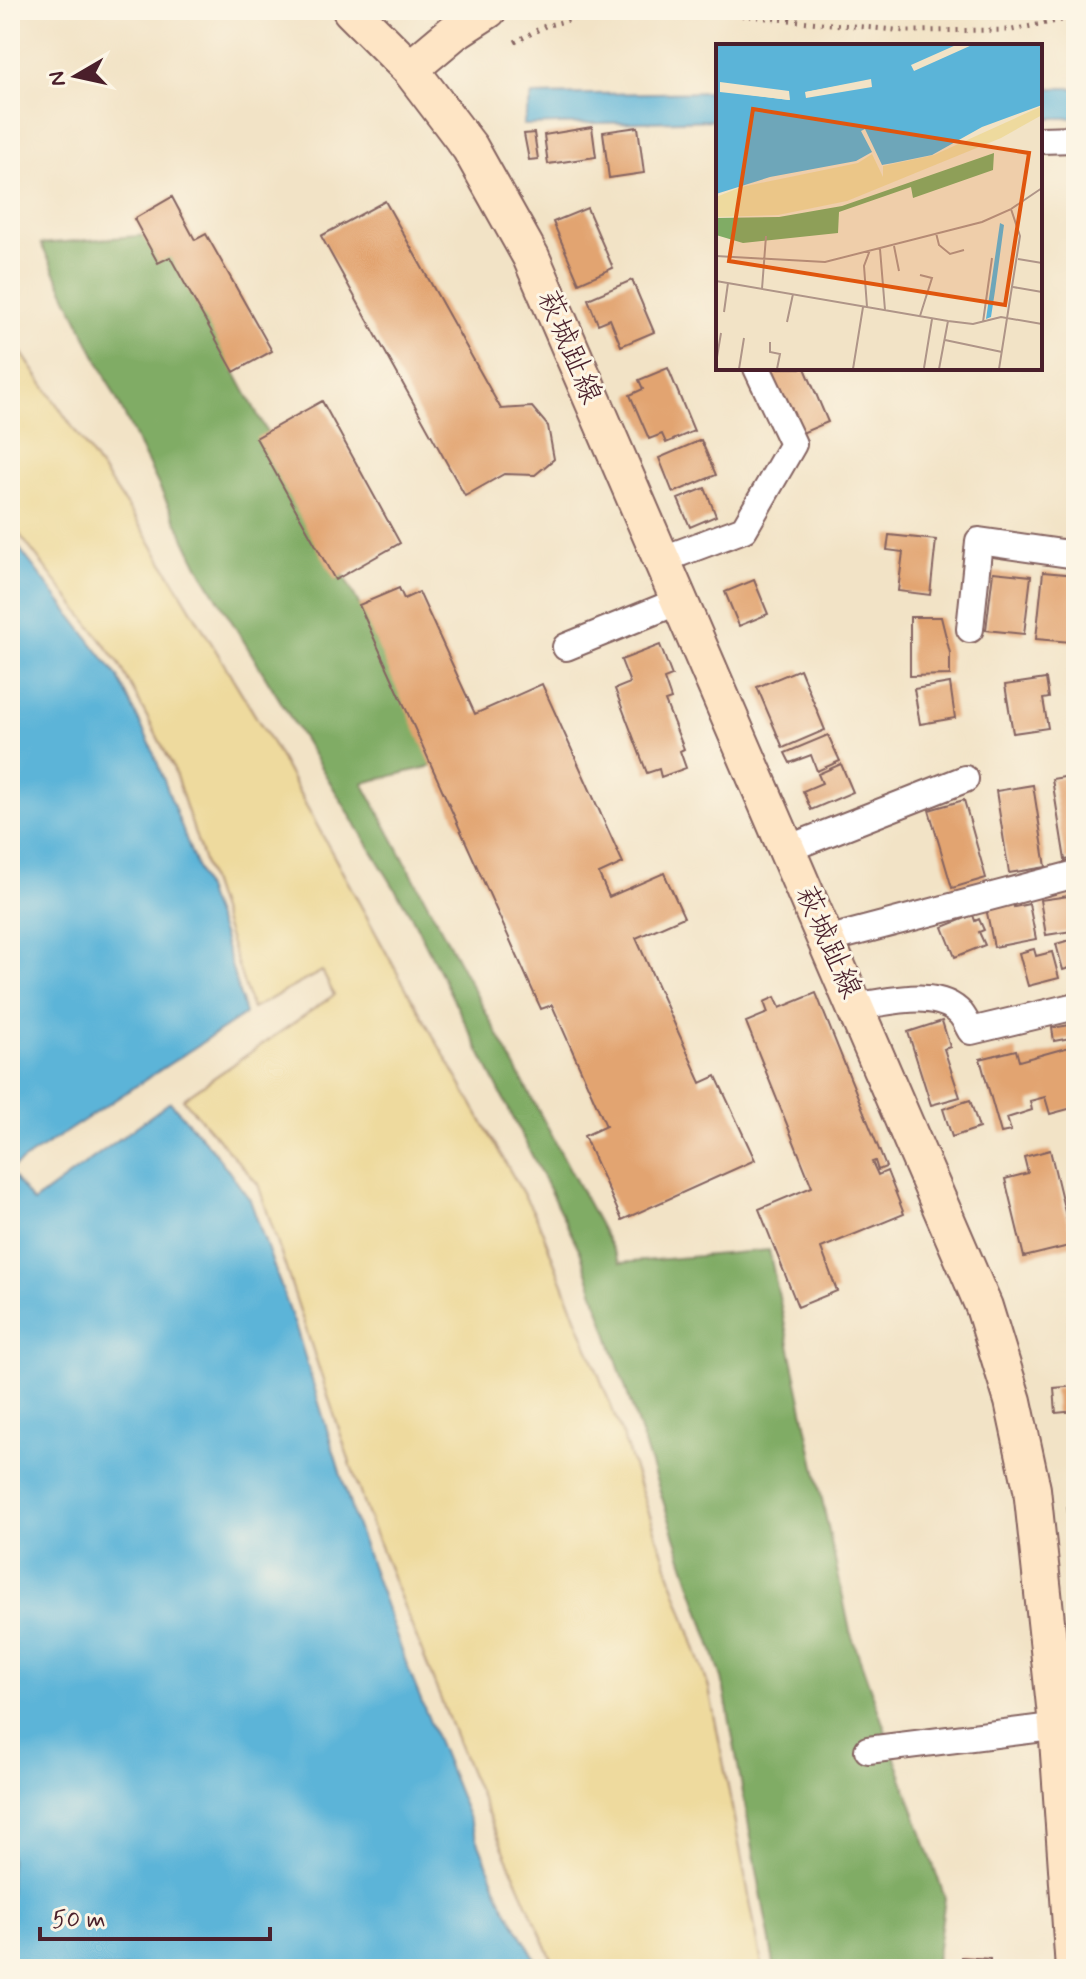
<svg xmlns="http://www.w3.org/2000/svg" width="1086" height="1979" font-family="Mynerve,'Klee One',sans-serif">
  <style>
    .forest { fill: #80ac65; stroke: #656648; stroke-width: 2 }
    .sand { fill: #eeda9e; stroke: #9c7c64; stroke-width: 2 }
    .water { fill: #5bb4d8; stroke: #526a82; stroke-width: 2 }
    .building { fill: #e2a471 }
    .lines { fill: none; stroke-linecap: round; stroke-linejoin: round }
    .street-casing { stroke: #856461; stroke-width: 30 }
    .secondary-casing { stroke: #856461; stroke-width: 40 }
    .path { stroke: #856461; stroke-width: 5; stroke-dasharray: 2 6; stroke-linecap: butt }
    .street { stroke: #fff; stroke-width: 26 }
    .secondary { stroke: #fee5c5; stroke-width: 36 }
    .labels { text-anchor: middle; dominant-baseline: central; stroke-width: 6; stroke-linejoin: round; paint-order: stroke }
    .street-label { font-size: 30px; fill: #4a1f2b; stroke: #fcf5e5 }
    .inset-road { fill: none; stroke: #af9588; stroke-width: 2 }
    .view { fill: #e0560e; fill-opacity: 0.15; stroke: #e0560e; stroke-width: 4 }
    .inset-edge { fill: none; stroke: #4a1f2b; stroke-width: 4 }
  </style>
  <rect width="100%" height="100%" fill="#fcf5e5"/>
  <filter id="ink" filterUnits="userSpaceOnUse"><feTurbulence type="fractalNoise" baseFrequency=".0125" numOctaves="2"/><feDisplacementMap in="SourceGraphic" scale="16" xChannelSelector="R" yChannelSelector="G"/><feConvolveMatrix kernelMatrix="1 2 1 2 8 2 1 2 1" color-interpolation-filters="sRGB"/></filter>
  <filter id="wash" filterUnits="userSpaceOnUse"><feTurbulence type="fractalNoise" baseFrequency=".006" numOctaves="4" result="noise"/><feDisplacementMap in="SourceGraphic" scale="32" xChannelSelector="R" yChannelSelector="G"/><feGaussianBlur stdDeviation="1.8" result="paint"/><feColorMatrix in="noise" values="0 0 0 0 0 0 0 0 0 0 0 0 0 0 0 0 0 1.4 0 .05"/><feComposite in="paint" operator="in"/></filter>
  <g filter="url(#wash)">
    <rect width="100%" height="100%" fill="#f2e3c6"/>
    <path class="forest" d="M161 234 444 763 363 783 620 1263 769 1250 850 1631 945 1898 935 1969H775L722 1678 580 1251 411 915 198 566 41 244Z"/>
    <path class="sand" d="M10 336 145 533 276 750 398 974 537 1218 622 1434 709 1688 763 1969H556L470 1773 366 1511 258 1184 183 1099 334 995 322 971 252 1009 173 767 119 663 10 522Z"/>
    <path class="water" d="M1040 88H1076V118H1040Z
      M718 92V120L523 125 532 95Z
      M10 536 118 677 151 746 223 937 245 1014 10 1169Z
      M170 1102 213 1150 250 1200 297 1331 355 1521 408 1668 503 1903 541 1969H10V1172L33 1202Z"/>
    <g id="blocks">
      <path class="building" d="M592 127 596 157 548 164 544 135Z
        M638 127 644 173 609 178 603 132Z
        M534 133 538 159 529 160 524 134Z
        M172 197 195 240 206 234 272 351 234 372 170 257 158 263 134 219Z
        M385 201 501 409 532 407 548 426 554 459 535 475 504 474 465 496 321 236Z
        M587 208 613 268 579 283 553 222Z
        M632 280 654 332 621 346 610 319 598 324 588 299Z
        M668 368 694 431 666 443 662 434 649 439 630 395 643 389 639 380Z
        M767 368H805L828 422 795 436Z
        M322 401 400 543 335 580 256 438Z
        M701 440 716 475 673 493 659 458Z
        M705 488 716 516 690 527 678 499Z
        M889 535 936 540 930 595 898 591 903 552 887 550Z
        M993 572 1031 576 1024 634 986 630Z
        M1043 572 1076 575 1071 642 1036 639Z
        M754 580 768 614 739 626 725 592Z
        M399 588 404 599 419 592 475 714 542 684 623 863 599 874 609 897 664 873 684 917 636 938 701 1083 716 1076 755 1160 622 1220 584 1136 606 1126 552 1005 541 1009 359 605Z
        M910 617H941L950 653V675L910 676Z
        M660 645 672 676 664 679 671 699 665 701 684 749 680 751 686 768 661 777 659 769 647 773 615 689 630 683 621 660Z
        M800 669 825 730 783 748 757 687Z
        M1046 679 1049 698 1043 699 1048 728 1013 733 1005 685Z
        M950 683 955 718 920 724 914 689Z
        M828 735 840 761 817 771 811 755 790 763 785 753Z
        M841 764 853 792 811 810 803 791 822 783 818 774Z
        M1076 775V858L1065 860 1052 779Z
        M1033 785 1046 867 1009 873 996 791Z
        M964 800 986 878 952 888 929 810Z
        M1076 895V918L1070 919 1072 931 1046 935 1040 900Z
        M1013 903 1014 907 1029 904 1036 939 994 947 986 908Z
        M973 915 975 921 979 919 984 930 979 932 985 945 955 957 943 927Z
        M1070 940 1076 966 1063 970 1056 944Z
        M1034 949 1036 956 1052 952 1059 978 1028 986 1019 953Z
        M816 993 886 1167 878 1170 875 1161 872 1162 878 1175 887 1171 904 1214 821 1248 837 1291 798 1307 759 1209 812 1187 746 1022 768 1013 764 1002 775 997 780 1008Z
        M942 1021 950 1047 944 1049 960 1097 931 1105 908 1032Z
        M1076 1024V1037L1054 1041 1052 1028Z
        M1073 1046 1076 1055V1107L1050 1114 1045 1097 1030 1101 1032 1110 1007 1118 1011 1131 1001 1133 980 1059 1016 1050 1019 1061Z
        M970 1100 979 1128 952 1137 943 1109Z
        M1050 1150 1073 1245 1024 1257 1005 1179 1028 1173 1024 1157Z
        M1076 1320V1377H1074L1068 1321Z
        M1076 1386V1411L1056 1413 1054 1388Z
        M1076 1503V1579H1074L1067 1504Z
        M1076 1658V1683L1069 1684 1067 1659Z
        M961 1957 990 1959V1969H960Z"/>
    </g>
  </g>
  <g filter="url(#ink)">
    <use href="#blocks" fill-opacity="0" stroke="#856461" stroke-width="2"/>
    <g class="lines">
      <g class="street-casing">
        <path id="street" d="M1040 140 1076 139
          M661 560 744 529 793 444 757 368
          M970 629 979 541 1076 555
          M566 647 679 601
          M787 849 965 779
          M826 940 1076 874
          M856 1006C887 1003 938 987 961 1014 965 1019 968 1026 971 1031L1076 1006
          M868 1750 1076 1724"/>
      </g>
      <g class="secondary-casing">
        <path id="secondary" d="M351 10 410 69 470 148 531 257 984 1307 1013 1401 1032 1489 1057 1725 1074 1969
          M410 69 454 32 488 10"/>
      </g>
      <path class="path" d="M515 42 545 26 593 14 693 11 906 31 1012 30 1076 17"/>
      <use href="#street" class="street"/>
      <use href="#secondary" class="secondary"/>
    </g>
  </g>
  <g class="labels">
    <g class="street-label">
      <text transform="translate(569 347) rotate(67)">萩城趾線</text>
      <text transform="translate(828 942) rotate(66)">萩城趾線</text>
    </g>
  </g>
  <g transform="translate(716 44)">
    <rect width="326" height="326" fill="#f2e3c6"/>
    <path d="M278 109 277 126 197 154 195 143 123 168 122 189 27 199 0 191V174L63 173 126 162Z" fill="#80ac65"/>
    <path d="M326 62V71L285 94 131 157 62 171 0 173V153L25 143 142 119 156 110 167 133V122L218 111Z" fill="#eeda9e"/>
    <path d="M0 1H240L195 21 198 27 256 1H326V61L266 83 216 111 177 119 166 121 149 85 145 87 156 108 140 117 54 133 0 150ZM155 35 156 43 90 54 89 48ZM4 38 73 47 74 56 4 48ZM284 179 288 181 279 247 275 273 270 275Z" fill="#5bb4d8" fill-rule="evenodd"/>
    <path d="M155 36V42L91 53 90 48ZM5 39 73 48V56L4 47Z" fill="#f2e3c6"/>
    <path class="inset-road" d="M295 165 326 144M220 189 223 201 234 210 248 206M178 202 183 227M164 205 169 266M0 212 109 218 266 178 295 165 304 192 283 325M302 215 326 219M204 231 216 234 204 272M0 237 232 277 257 280 285 273 326 280M297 243 326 248M46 245 50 192M151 263 148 222 154 206M8 268 12 239M71 278 77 250M267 278 276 214M229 296 286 308M54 298V308L64 310 61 325M0 319 5 289M208 324 216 275M23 325 28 294M137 325 147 263M223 325 232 277"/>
    <path class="view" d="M37 65 313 109 289 261 13 217Z"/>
    <rect width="326" height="326" class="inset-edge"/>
  </g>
  <rect width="1086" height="1979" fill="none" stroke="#fcf5e5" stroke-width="40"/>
  <g transform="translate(76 76) rotate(261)" stroke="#fcf5e5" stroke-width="6" paint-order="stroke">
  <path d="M0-6L14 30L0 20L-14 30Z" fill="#4a1f2b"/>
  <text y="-12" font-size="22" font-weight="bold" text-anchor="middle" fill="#4a1f2b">N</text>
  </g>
  <path d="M40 1927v12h230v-12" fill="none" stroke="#4a1f2b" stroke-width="4"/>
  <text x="52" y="1927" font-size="24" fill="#4a1f2b" stroke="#fcf5e5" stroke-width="6" paint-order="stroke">50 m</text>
</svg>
